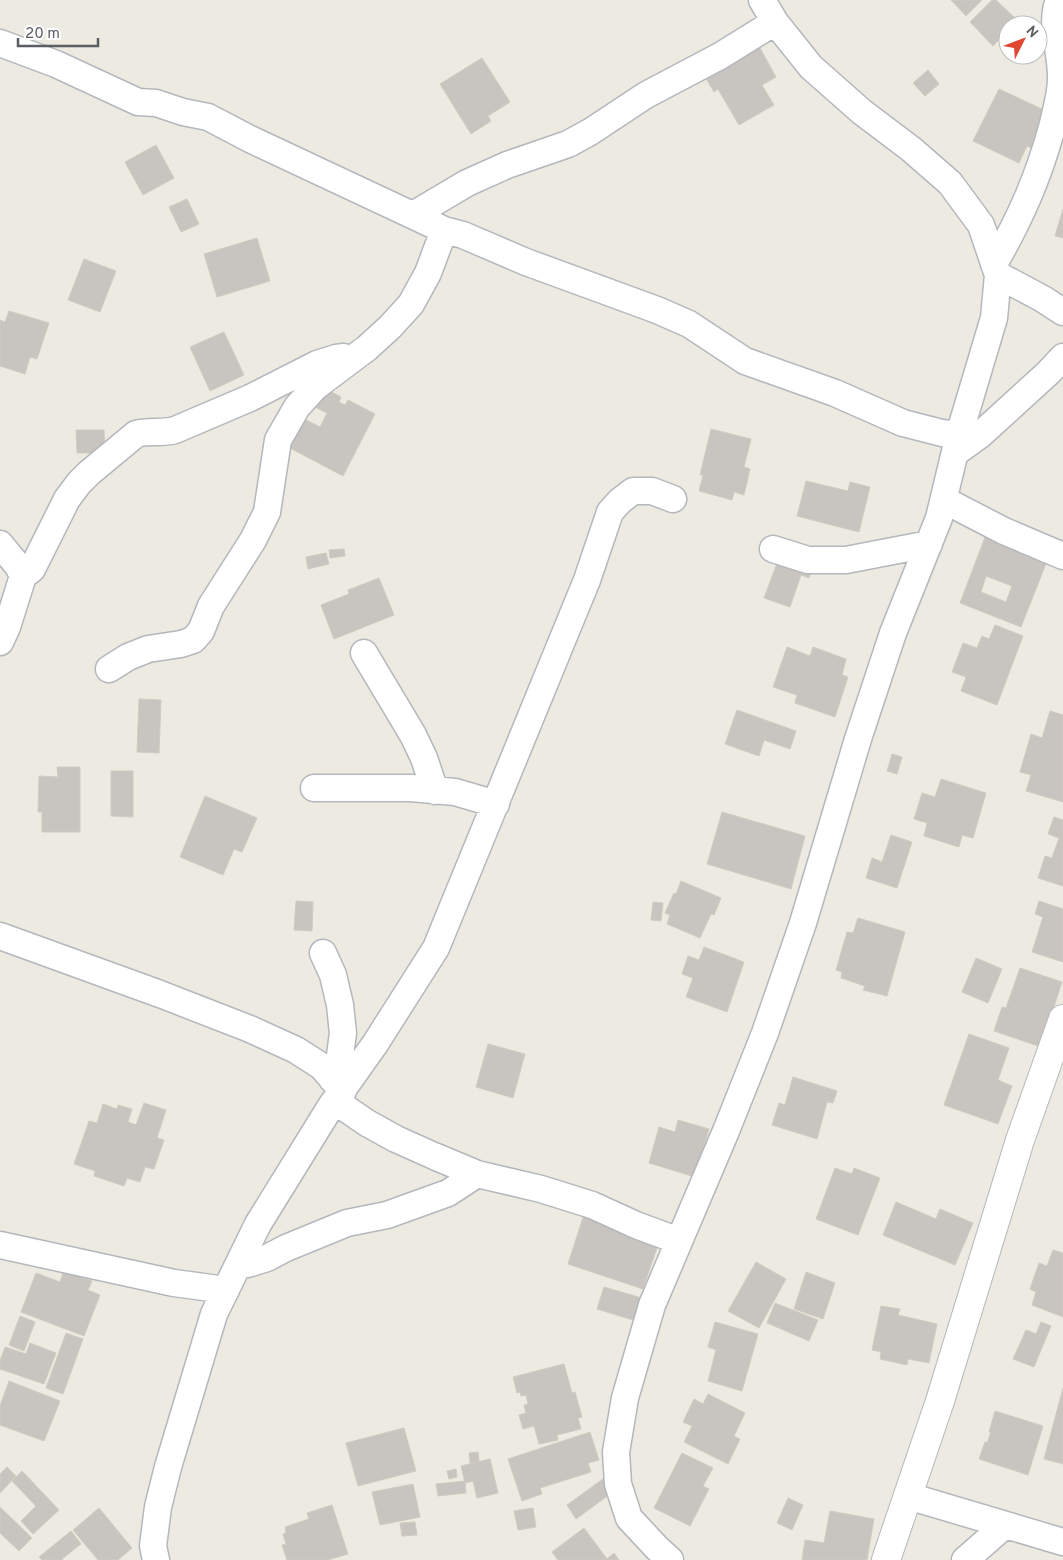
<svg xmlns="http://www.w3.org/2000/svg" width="1063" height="1560" font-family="Overpass,sans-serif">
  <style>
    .building { fill: #c8c4bf; stroke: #d0ccc0; fill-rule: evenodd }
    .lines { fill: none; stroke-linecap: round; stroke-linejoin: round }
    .street-casing { stroke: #b4b7bc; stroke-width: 29 }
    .secondary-casing { stroke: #b5b8bd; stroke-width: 30 }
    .street { stroke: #fff; stroke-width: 26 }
    .secondary { stroke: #fff; stroke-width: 28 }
  </style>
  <rect width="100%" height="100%" fill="#eceae1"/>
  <path class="building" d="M951 0H982L966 16Z
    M992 0H996L1018 21 1014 25H1008V31L993 46 970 22Z
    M759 46 776 77 762 85 774 105 739 125 718 89 714 92 704 75Z
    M482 58 510 102 488 116 491 121 471 134 440 84Z
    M928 70 939 84 925 96 913 83Z
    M999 89 1044 110 1038 123 1045 126 1034 149 1027 146 1019 163 973 141Z
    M156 145 174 178 143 195 125 162Z
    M187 199 199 224 181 232 169 207Z
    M1063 209V238L1055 236Z
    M257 238 270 281 217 297 204 254Z
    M84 259 116 271 100 312 68 300Z
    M9 311 49 323 37 359 30 357 25 374 0 366V320L5 322Z
    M224 332 244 375 210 391 190 347Z
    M321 386 341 397 339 402 345 405 348 400 375 414 343 476 290 448 304 419 320 427 327 413 311 405Z
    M711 429 751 439 744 467 750 469 744 495 734 492 732 500 699 491 703 475H700Z
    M76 430H104L105 453H77Z
    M806 481 848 491 850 482 870 487 859 532 797 516Z
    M987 532 1049 556 1021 627 960 603ZM986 576 1012 586 1006 602 981 592Z
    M344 549 345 556 330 558 329 550Z
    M782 550 815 562 809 578 801 575 790 607 764 598Z
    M326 553 329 564 308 569 306 557Z
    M379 578 394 615 334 639 321 605 349 594 348 590Z
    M995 625 1023 636 997 705 961 691 966 677 952 672 963 643 977 648 982 636 989 639Z
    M787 647 810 656 813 647 846 659 842 675 848 677 835 717 795 703 797 695 773 687Z
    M139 699 161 700 159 753 137 752Z
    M737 710 796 731 790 749 764 740 759 756 725 744Z
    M1050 711 1063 715V802L1026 791 1031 775 1020 772 1031 734 1042 738Z
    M892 754 902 757 897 774 887 771Z
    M57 767H80V832H42V812H38L39 776 58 777Z
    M111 771H133V817L111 816Z
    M941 779 986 793 973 838 962 835 959 847 924 836 927 823 914 819 922 793 935 797Z
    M205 796 257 818 242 852 234 849 223 875 180 857Z
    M722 812 805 836 791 889 707 864Z
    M1054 817 1063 820V886L1038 878 1045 856 1052 858 1059 838 1048 834Z
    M891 835 912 842 897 888 866 878 872 858 882 862Z
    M681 881 721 898 714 915 711 914 700 938 667 924 670 915 665 913 674 893 676 894Z
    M296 901 313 902 312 931 294 930Z
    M1039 901 1063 909V962L1032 952 1043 917 1035 914Z
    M653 902 663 903 661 921 651 920Z
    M858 918 905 932 887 996 863 990 865 986 841 978 842 972 836 970 847 932 853 933Z
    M704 947 744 962 727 1012 686 997 693 978 682 974 688 956 699 960Z
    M976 958 1002 969 988 1003 962 992Z
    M1020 968 1062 982 1041 1047 994 1031 1002 1007 1006 1008Z
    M969 1034 1009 1048 998 1080 1012 1086 998 1124 944 1105Z
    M488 1044 525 1054 513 1098 476 1087Z
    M793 1077 837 1091 833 1103 827 1102 817 1139 772 1125 779 1103 785 1105Z
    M144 1103 166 1110 157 1138 164 1140 154 1169 145 1167 140 1182 127 1178 124 1186 94 1176 95 1171 74 1164 89 1121 97 1123 103 1104 117 1109 118 1105 132 1109 128 1122 136 1125Z
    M678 1120 709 1129 695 1177 649 1163 659 1127 675 1132Z
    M835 1168 852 1174 854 1168 880 1178 858 1235 816 1219Z
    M896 1202 936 1219 940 1209 973 1223 955 1265 883 1235Z
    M586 1208 662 1233 643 1289 568 1264Z
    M1053 1250 1063 1253V1317L1032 1305 1036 1292 1030 1289 1039 1263 1047 1266Z
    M756 1262 786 1279 759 1328 728 1311Z
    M64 1270 92 1281 88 1290 100 1295 84 1336 21 1312 36 1273 60 1282Z
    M806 1272 835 1283 823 1319 794 1309Z
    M604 1287 652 1301 646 1324 597 1309Z
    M775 1303 818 1320 809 1341 767 1323Z
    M881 1306 900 1309 898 1315 937 1324 929 1363 908 1359 907 1365 880 1359 881 1352 872 1350Z
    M20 1316 35 1322 24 1351 9 1345Z
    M715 1322 758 1334 742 1391 708 1381 716 1350 708 1347Z
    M1041 1322 1051 1326 1034 1367 1013 1359 1026 1330 1036 1334Z
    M66 1333 83 1339 63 1394 46 1388Z
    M30 1343 56 1353 44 1384 0 1369V1361L5 1347 26 1354Z
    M564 1364 572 1393 575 1392 582 1417 578 1418 581 1429 557 1435 558 1440 539 1444 534 1426 523 1429 519 1415 526 1413 524 1405 528 1404 526 1395 521 1396 520 1392 517 1393 513 1377Z
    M9 1381 60 1401 44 1441 0 1425V1406Z
    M1063 1388V1464L1044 1459Z
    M708 1394 745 1413 734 1436 740 1439 728 1464 684 1442 692 1426 683 1422 694 1399 703 1404Z
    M995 1411 1043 1426 1028 1475 979 1459 985 1442 987 1443 991 1432H989Z
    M404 1428 416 1471 358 1486 346 1443Z
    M590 1432 599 1460 588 1463 591 1472 540 1488 542 1494 522 1501 508 1459Z
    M478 1452 479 1462 470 1463 469 1453Z
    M682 1453 713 1468 703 1486 709 1489 690 1526 654 1508Z
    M490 1459 498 1493 477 1498 473 1481 465 1483 461 1466Z
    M7 1467 16 1476 0 1493V1474Z
    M456 1469 457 1477 449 1479 447 1471Z
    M22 1471 59 1510 33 1534 21 1521 36 1506 12 1481Z
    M607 1476 617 1489 576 1519 567 1505Z
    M465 1481 466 1493 438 1496 436 1484Z
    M413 1484 420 1517 380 1525 372 1492Z
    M788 1498 803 1505 792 1530 777 1523Z
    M332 1505 348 1554 328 1560H287L282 1545 286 1544 283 1534 286 1533 285 1527 309 1519 307 1513Z
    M0 1507 32 1538 19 1551 0 1533Z
    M99 1508 132 1548 118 1560H98L73 1530Z
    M533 1508 536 1527 518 1530 514 1511Z
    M830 1511 874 1519 867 1560H802L805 1540 824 1543Z
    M415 1522 417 1535 402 1536 400 1523Z
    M584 1528 607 1559 614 1553 619 1560H558L552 1552Z
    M71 1531 81 1544 62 1559 63 1560H42L39 1557Z"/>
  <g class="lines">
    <g class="street-casing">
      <path id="street" d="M0 43 56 64 138 102 156 103 183 112 208 117 250 139 444 230 463 235 526 262 657 310 689 324 745 361 835 393 903 423 942 433 959 435
        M413 215 467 183 507 165 568 144 590 132 646 95 720 56 775 22
        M994 264C1021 217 1039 176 1053 124 1056 109 1061 94 1061 79 1062 53 1049 25 1059 0
        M998 275 1043 299 1063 312
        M955 453 980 435 1048 373 1063 357
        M944 500 1004 531 1063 556
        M0 544 18 566 23 576 7 627 0 642
        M773 549 808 560H846L929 544
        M23 576 32 569 67 499 79 483 89 473 136 434C148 430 162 434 175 430L250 398 317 364 336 358 344 357
        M364 653 413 735 424 758 435 791
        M109 669 128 657 148 649 181 644 193 640 201 631 211 606 253 540 267 512 278 440 297 407 315 387 367 348 390 327 411 304 428 273 444 230
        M314 788H411L455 792 496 804
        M0 936 160 994 250 1029 296 1050 321 1066 343 1091
        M323 953 333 975 340 1005 343 1033 339 1063 332 1079
        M335 1101 367 1123 396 1139 434 1156 477 1174 541 1189 592 1205 636 1225 679 1241
        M0 1245 174 1283 226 1290
        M238 1266 251 1263 267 1258 286 1248 347 1223 387 1215 448 1193 477 1174
        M908 1496 1063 1542
        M156 1560 153 1546 158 1507 168 1467 214 1314 258 1224 331 1106 375 1044 436 948 587 580 610 512 620 501 633 491H652L673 499
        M670 1560 656 1547 629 1518 618 1484 616 1452 625 1398 652 1305 726 1131 765 1033 803 923 858 739 893 633 939 518 959 435 994 318 998 275 981 225 950 183 911 149 862 112 811 67 775 22 762 0
        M965 1560 1005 1525"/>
    </g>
    <g class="secondary-casing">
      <path id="secondary" d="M886 1560 940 1401 1020 1140 1063 1019"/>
    </g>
    <use href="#street" class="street"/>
    <use href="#secondary" class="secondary"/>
  </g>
  <g transform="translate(1023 40) rotate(48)"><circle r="24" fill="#ffffff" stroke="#bdbec0"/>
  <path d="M0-4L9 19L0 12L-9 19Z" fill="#e14533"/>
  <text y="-8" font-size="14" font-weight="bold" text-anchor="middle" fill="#5a5d62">N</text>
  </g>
  <path d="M18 38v8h80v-8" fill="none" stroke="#5a5d62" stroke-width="2.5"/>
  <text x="25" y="38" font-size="15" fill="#5a5d62" stroke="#ffffff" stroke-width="4" paint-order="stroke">20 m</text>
</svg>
